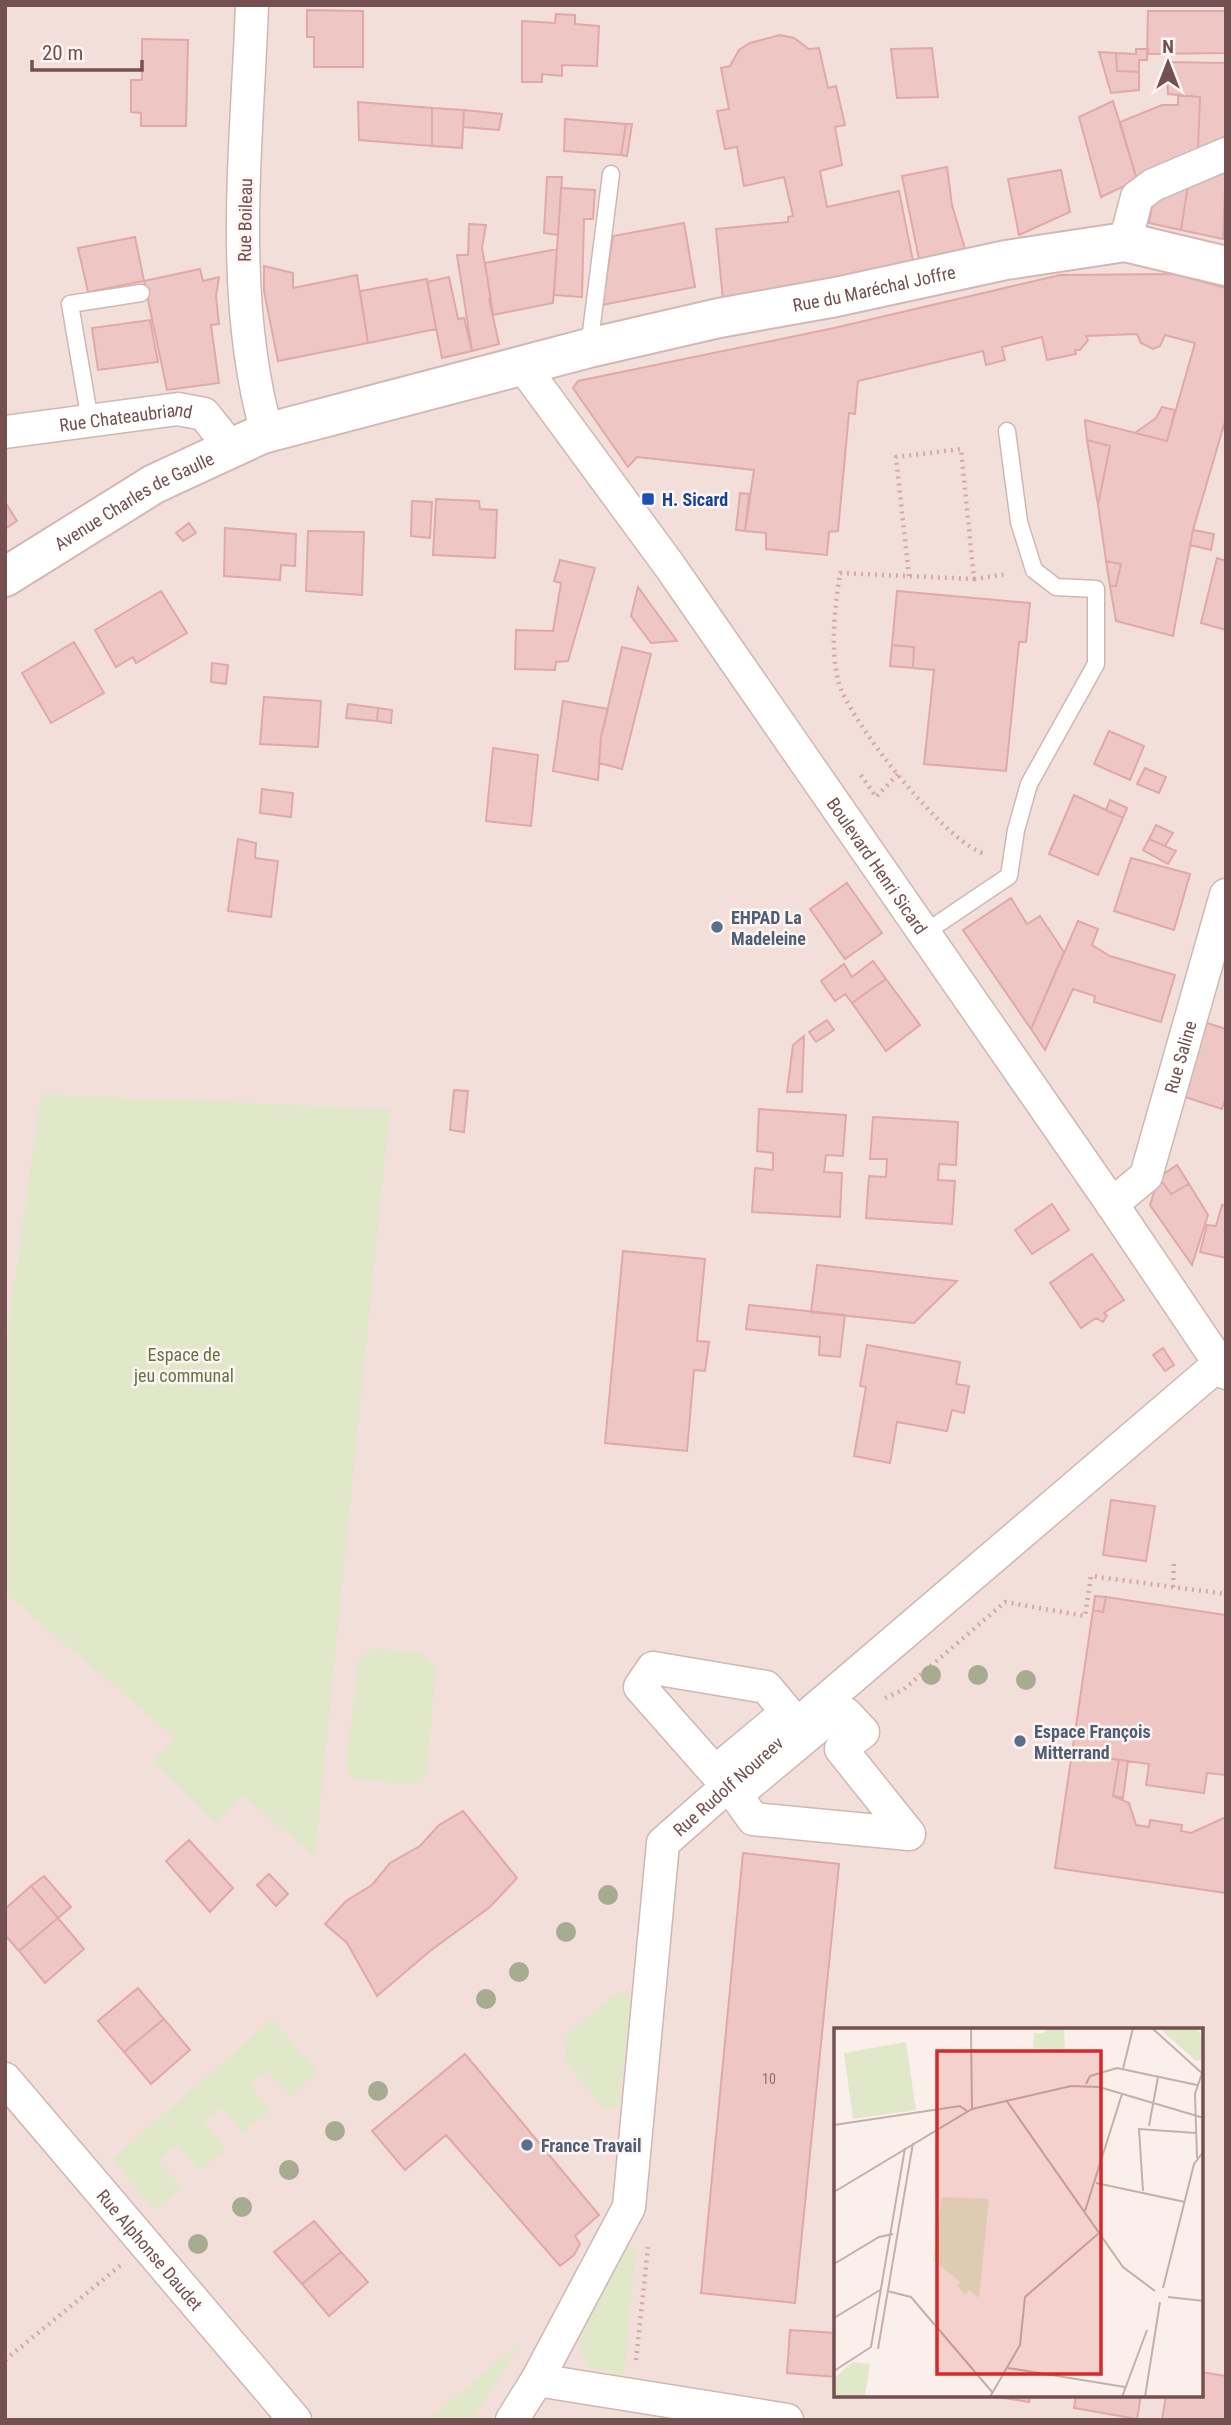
<svg xmlns="http://www.w3.org/2000/svg" width="1231" height="2425" font-family="'Roboto Condensed',sans-serif">
  <style>
    .residential { fill: #f2dfda; fill-rule: evenodd }
    .green { fill: #e1e8ca }
    .building { fill: #eec7c5; stroke: #e0a9a7; stroke-width: 2 }
    .lines { fill: none; stroke-linecap: round; stroke-linejoin: round }
    .lane-casing { stroke: #cfb7b4; stroke-width: 19 }
    .street-casing { stroke: #cfb7b4; stroke-width: 35 }
    .secondary-casing { stroke: #d4b7b4; stroke-width: 42 }
    .path { stroke: #d4a9a8; stroke-width: 4.5; stroke-dasharray: 2 5; stroke-linecap: butt }
    .lane { stroke: #fff; stroke-width: 16 }
    .street { stroke: #fff; stroke-width: 32 }
    .secondary { stroke: #fff; stroke-width: 38 }
    .tree { fill: #a7ab90 }
    .transit-dot { fill: #1a4fb4; stroke: #fef5f2; stroke-width: 2.5 }
    .service-dot { fill: #5c6f8a; stroke: #fef5f2; stroke-width: 2.5 }
    .labels { text-anchor: middle; dominant-baseline: central; stroke-width: 5; stroke-linejoin: round; paint-order: stroke }
    .number-label { font-size: 14px; fill: #936e6d }
    .street-label { font-size: 18px; fill: #755050; stroke: #fef5f2 }
    .transit-label { font-size: 18px; font-weight: bold; fill: #164399; stroke: #fef5f2; text-anchor: start }
    .service-label { font-size: 18px; font-weight: bold; fill: #4e5e75; stroke: #fef5f2; text-anchor: start }
    .park-label { font-size: 18px; fill: #637446; stroke: #fef5f2 }
    .inset-road { fill: none; stroke: #c5afad; stroke-width: 2 }
    .view { fill: #d62828; fill-opacity: 0.15; stroke: #d62828; stroke-width: 3.5 }
    .inset-edge { fill: none; stroke: #755050; stroke-width: 3.5 }
  </style>
  <rect width="100%" height="100%" fill="#fbefeb"/>
  <path class="residential" d="M5 5H1226V2420H5ZM836 2030H1201V2395H836Z"/>
  <path class="green" d="M41 1094 390 1109 315 1857 243 1796 216 1823 152 1762 175 1738 5 1593V1349Z
    M374 1648 424 1653 436 1669 427 1776 417 1785 357 1780 346 1769 358 1661Z
    M620 1990 631 1999 619 2107 605 2109 565 2062 567 2034Z
    M272 2019 318 2072 291 2097 267 2071 250 2085 271 2110 243 2133 221 2108 204 2122 226 2150 200 2171 177 2145 159 2161 181 2188 154 2210 112 2159Z
    M628 2248 636 2249 624 2376 589 2367 580 2351 578 2332Z
    M522 2341 473 2420H428Z"/>
  <path class="building" d="M307 10 363 11V67H314V37H307Z
    M1148 11H1226V53L1147 54Z
    M556 14 575 15V24L599 26 597 66 562 65V76L542 74V82H522V21L555 23Z
    M780 35 794 38 809 49 819 48 828 88 836 86 845 125 835 127 842 165 820 171 827 207 899 191 913 261 723 300 716 229 788 222V217L793 216 784 177 744 186 737 147 725 149 717 111 729 109 721 68 730 66 739 50 750 43Z
    M142 39 188 40 186 126H141V113L131 112V80H142Z
    M932 48 938 97 897 98 891 49Z
    M1136 49H1148L1147 60H1139V72L1117 71 1116 53 1136 54Z
    M1099 52 1116 53 1117 71 1139 72V90L1111 93Z
    M1166 62 1226 63V136L1198 150 1200 97 1168 94Z
    M1178 95 1200 97 1198 150 1137 180 1120 122 1162 105H1178Z
    M1113 101 1137 180 1101 197 1079 117Z
    M358 102 432 108V146L359 140Z
    M432 108 464 110 462 148 432 146Z
    M464 110 502 114 499 130 463 127Z
    M565 119 626 124 621 155 564 151Z
    M626 124H632L627 156 621 155Z
    M947 167 952 205 965 249 919 259 902 176Z
    M1061 170 1070 212 1019 235 1008 179Z
    M1226 170 1223 239 1181 230 1188 185Z
    M547 177H562L558 235 544 233Z
    M1188 185 1181 230 1149 223 1153 200Z
    M561 188 595 190 593 219H584L582 297 554 295Z
    M684 223 695 287 602 305 613 236Z
    M469 224 486 225 482 248 491 299H489L499 344 472 351 457 255H468Z
    M135 237 144 281 88 292 78 248Z
    M557 249 553 303 493 315 485 263Z
    M264 266 293 273V288L357 275 368 343 278 361 264 291Z
    M200 269 203 281 219 277 216 296 219 324 211 325 219 383 167 390 144 281Z
    M1174 274 1226 288V418L1193 530 1173 636 1116 621 1110 586H1116L1121 564 1106 561 1098 505 1110 446 1087 440 1085 420 1167 441 1195 343 1165 335 1160 346 1153 349 1141 343 1137 334 1086 336 1088 340 1080 350H1075L1076 354 1047 360 1042 337 1002 347 1005 360 986 365 983 351 858 381 855 414 849 413 838 531 829 532 827 555 766 549V533L745 531 754 470 637 457 628 467 573 388 578 381 834 328 1060 275Z
    M449 277 458 319 464 318 472 351 442 358 427 282Z
    M427 279 436 329 368 343 360 291Z
    M150 320 158 362 98 370 92 328Z
    M1162 407 1175 410 1167 441 1135 433 1156 418Z
    M1087 440 1110 446 1098 505Z
    M740 493 749 494 745 531 736 530Z
    M436 499 479 501 480 509 497 510 495 558 433 555Z
    M412 501 432 502 430 538 411 536Z
    M5 502 17 521 5 529Z
    M189 523 196 533 183 541 176 533Z
    M225 528 296 534 295 566 281 565 280 580 224 576Z
    M1193 530 1214 534 1211 550 1190 545Z
    M308 531 364 532 362 595 306 591Z
    M1217 558 1226 561V630L1201 623Z
    M560 560 595 568 568 661 556 662 555 670 515 669 516 630 553 631 561 583 554 581Z
    M1106 561 1121 564 1116 586H1110Z
    M638 587 677 641 651 643 631 616Z
    M161 591 187 633 136 663 133 657 116 667 95 630Z
    M897 591 1030 603 1026 642H1019L1006 771 924 764 934 670 913 668 914 647 892 645Z
    M74 642 104 693 51 723 22 673Z
    M892 645 914 647 913 668 890 666Z
    M622 647 651 654 622 769 599 763 601 737Z
    M212 663 228 665 226 684 211 682Z
    M264 697 321 701 318 747 260 744Z
    M563 701 608 709 601 737 598 780 553 771Z
    M348 704 378 708 377 721 346 718Z
    M378 708 392 710 391 723 377 721Z
    M1109 731 1144 746 1130 780 1094 764Z
    M493 748 538 755 531 826 486 821Z
    M1145 768 1166 777 1159 793 1137 784Z
    M262 789 293 793 291 817 260 813Z
    M1074 795 1123 818 1098 875 1049 854Z
    M1110 800 1127 808 1123 818 1106 810Z
    M1156 825 1173 833 1165 846 1149 839Z
    M238 839 256 843 255 858 278 861 271 917 228 911Z
    M1149 839 1176 851 1168 864 1143 850Z
    M1131 858 1190 874 1174 930 1114 911Z
    M847 883 882 933 845 959 810 909Z
    M1011 898 1027 924 1040 916 1064 952 1031 1029 963 930Z
    M1078 921 1098 929 1092 945 1110 956 1175 975 1161 1022 1094 1002 1095 996 1073 989 1045 1050 1031 1029Z
    M873 961 886 979 852 1003 845 994 835 1001 821 981 844 964 852 977Z
    M886 979 920 1025 886 1051 852 1003Z
    M827 1020 834 1030 816 1042 809 1032Z
    M1204 1022 1226 1029V1097L1222 1109 1182 1096Z
    M804 1036 802 1092H787L793 1045Z
    M454 1090 468 1091 464 1132 450 1130Z
    M759 1109 846 1115 843 1156 826 1155 824 1172 842 1173 840 1217 752 1212 755 1168 773 1170V1153L757 1151Z
    M873 1117 958 1122 956 1165 939 1164 938 1180 955 1181 952 1224 866 1218 869 1176 886 1177 887 1159H870Z
    M1177 1165 1189 1184 1171 1194 1159 1177Z
    M1159 1177 1171 1194 1189 1184 1208 1215 1192 1265 1150 1205Z
    M1052 1204 1069 1230 1032 1254 1015 1230Z
    M1222 1205 1226 1206V1258L1200 1252 1207 1225 1216 1226Z
    M623 1251 705 1259 697 1341 709 1342 705 1371 694 1370 687 1451 605 1443Z
    M1092 1254 1124 1300 1104 1313 1107 1316 1103 1322 1096 1318 1081 1328 1050 1283Z
    M817 1265 957 1281 914 1323 811 1312Z
    M749 1305 845 1315 840 1357 819 1355 820 1337 746 1329Z
    M867 1345 960 1362 956 1384 969 1386 964 1413 952 1410 947 1431 897 1422 890 1463 854 1456 866 1387 860 1386Z
    M1163 1348 1174 1365 1165 1371 1153 1355Z
    M1111 1500 1155 1506 1146 1561 1103 1555Z
    M1095 1596 1106 1597 1103 1612 1093 1610Z
    M1106 1597 1226 1615V1775L1207 1773 1204 1793 1146 1785 1149 1764 1072 1753 1093 1610 1103 1612Z
    M1072 1753 1119 1760 1113 1796 1129 1803 1136 1825 1149 1827 1150 1820 1182 1825 1181 1831 1191 1833 1226 1817V1893L1055 1868Z
    M1119 1760 1128 1761 1123 1798 1113 1796Z
    M463 1811 517 1878 490 1907 430 1951 377 1996 347 1943 325 1924 346 1901 372 1885 390 1863 420 1846 439 1825Z
    M189 1840 233 1888 210 1912 166 1861Z
    M743 1853 839 1864 795 2303 701 2293Z
    M269 1874 288 1894 276 1906 257 1885Z
    M44 1876 71 1907 58 1918 31 1886Z
    M31 1886 58 1918 19 1951 5 1935V1909Z
    M58 1918 84 1949 45 1983 19 1951Z
    M138 1988 164 2019 124 2052 98 2021Z
    M164 2019 190 2050 151 2084 124 2052Z
    M465 2054 599 2215 575 2236 580 2244 574 2255 560 2266 446 2135 405 2170 372 2131Z
    M314 2221 341 2252 302 2284 274 2252Z
    M341 2252 368 2282 329 2316 302 2284Z
    M790 2330 836 2333V2377L787 2373Z
    M1201 2372 1226 2376V2420H1162L1166 2395H1201Z
    M987 2395H1030L1029 2402Z
    M1076 2395H1141L1137 2419 1074 2408Z"/>
  <g class="lines">
    <g class="lane-casing">
      <path id="lane" d="M589 348 611 174
        M90 421 70 304 141 293
        M923 934 1009 876 1016 830 1029 784 1096 664V589L1056 587 1034 570 1019 522 1007 431"/>
    </g>
    <g class="street-casing">
      <g id="street">
        <path d="M252 5C247 146 228 295 267 433"/>
        <path d="M1125 242 1137 197 1153 185 1226 154"/>
        <path id="s1" d="M522 365 669 565 1112 1204 1226 1373"/>
        <path id="s2" d="M5 432 178 409 204 414 231 448"/>
        <path id="s3" d="M1112 1204 1146 1176 1226 895"/>
        <path d="M653 1668 766 1687 787 1712 715 1772 640 1687Z"/>
        <path d="M846 1714 863 1732 841 1749 909 1834 753 1819 736 1795 832 1715Z"/>
        <path id="s4" d="M5 2079 295 2420"/>
        <path d="M537 2380 787 2420"/>
        <path id="s5" d="M512 2420 537 2380 629 2207 663 1843 814 1710 1219 1364"/>
      </g>
    </g>
    <g class="secondary-casing">
      <g id="secondary">
        <path id="s6" d="M5 577 154 484 262 434 589 348 719 318 836 297 1006 260 1125 242 1226 266"/>
      </g>
    </g>
    <path class="path" d="M909 576 896 457 961 449 974 579 840 573C835 607 830 646 838 680 846 718 950 849 987 854
      M974 579 1008 574
      M861 775 876 797 898 774
      M1173 1587 1174 1559
      M885 1698 903 1690 1005 1602 1085 1616 1091 1576 1226 1594
      M5 2360 121 2265
      M636 2360 648 2247"/>
    <use href="#lane" class="lane"/>
    <use href="#street" class="street"/>
    <use href="#secondary" class="secondary"/>
  </g>
  <g class="tree">
    <circle cx="931" cy="1675" r="10"/>
    <circle cx="978" cy="1675" r="10"/>
    <circle cx="1026" cy="1680" r="10"/>
    <circle cx="608" cy="1895" r="10"/>
    <circle cx="566" cy="1932" r="10"/>
    <circle cx="519" cy="1972" r="10"/>
    <circle cx="486" cy="1999" r="10"/>
    <circle cx="378" cy="2091" r="10"/>
    <circle cx="335" cy="2131" r="10"/>
    <circle cx="289" cy="2170" r="10"/>
    <circle cx="242" cy="2207" r="10"/>
    <circle cx="198" cy="2244" r="10"/>
  </g>
  <rect class="transit-dot" x="641" y="492" width="14" height="14" rx="3.5"/>
  <g class="service-dot">
    <circle cx="717" cy="927" r="7"/>
    <circle cx="1020" cy="1741" r="7"/>
    <circle cx="527" cy="2145" r="7"/>
  </g>
  <g class="labels">
    <g class="number-label">
      <text x="769" y="2079">10</text>
    </g>
    <g class="street-label">
      <text transform="translate(245 220) rotate(-89)">Rue Boileau</text>
      <text stroke="none"><textPath href="#s6" startOffset="924">Rue du Maréchal Joffre</textPath></text>
      <text stroke="none"><textPath href="#s2" startOffset="122">Rue Chateaubriand</textPath></text>
      <text stroke="none"><textPath href="#s6" startOffset="150">Avenue Charles de Gaulle</textPath></text>
      <text stroke="none"><textPath href="#s1" startOffset="614">Boulevard Henri Sicard</textPath></text>
      <text stroke="none"><textPath href="#s3" startOffset="168">Rue Saline</textPath></text>
      <text stroke="none"><textPath href="#s5" startOffset="695">Rue Rudolf Noureev</textPath></text>
      <text stroke="none"><textPath href="#s4" startOffset="224">Rue Alphonse Daudet</textPath></text>
    </g>
    <g class="transit-label">
      <text x="662" y="499">H. Sicard</text>
    </g>
    <g class="service-label">
      <text x="731" y="917">EHPAD La<tspan x="731" dy="21">Madeleine</tspan></text>
      <text x="1034" y="1731">Espace François<tspan x="1034" dy="21">Mitterrand</tspan></text>
      <text x="541" y="2145">France Travail</text>
    </g>
    <g class="park-label">
      <text x="184" y="1354">Espace de<tspan x="184" dy="21">jeu communal</tspan></text>
    </g>
  </g>
  <g transform="translate(834 2028)">
    <rect width="369" height="369" fill="#fbefeb"/>
    <path d="M325 0H363L369 10V31L362 33ZM212 1H230L231 22 199 20 200 5H211ZM72 14 82 82 19 91 10 25ZM108 169 155 171 145 270 135 262 131 266 123 258 126 254 99 232ZM19 334 36 336 31 369H0V350Z" fill="#e1e8ca"/>
    <path class="inset-road" d="M137 0 138 81M318 0 370 47M289 41 299 0M252 56 256 48 283 40 363 57M172 72 289 239 321 263M0 97 126 78 133 83M315 98 324 49M363 130 361 66 368 45M262 155 351 174M309 163 305 101 362 105M0 164 138 81 237 58 265 59 370 90M251 183 288 66M0 236 45 209 59 206M329 260 360 136 370 123M53 263 77 269 159 365M334 269 370 273M0 290 46 262M44 321 79 115M174 340 291 359M0 343 37 319 71 120M156 369 186 317 191 269 265 205M288 369 313 302M311 369 326 274"/>
    <path class="view" d="M103 23H267V346H103Z"/>
    <rect width="369" height="369" class="inset-edge"/>
  </g>
  <rect width="1231" height="2425" fill="none" stroke="#755050" stroke-width="14"/>
  <g transform="translate(1168 63)" stroke="#fef5f2" stroke-width="5" paint-order="stroke">
  <path d="M0-5L12 26L0 18L-12 26Z" fill="#755050"/>
  <text y="-10" font-size="19" font-weight="bold" text-anchor="middle" fill="#755050">N</text>
  </g>
  <path d="M32 60v10h110v-10" fill="none" stroke="#755050" stroke-width="3.5"/>
  <text x="42" y="60" font-size="21" fill="#755050" stroke="#fef5f2" stroke-width="5" paint-order="stroke">20 m</text>
</svg>
